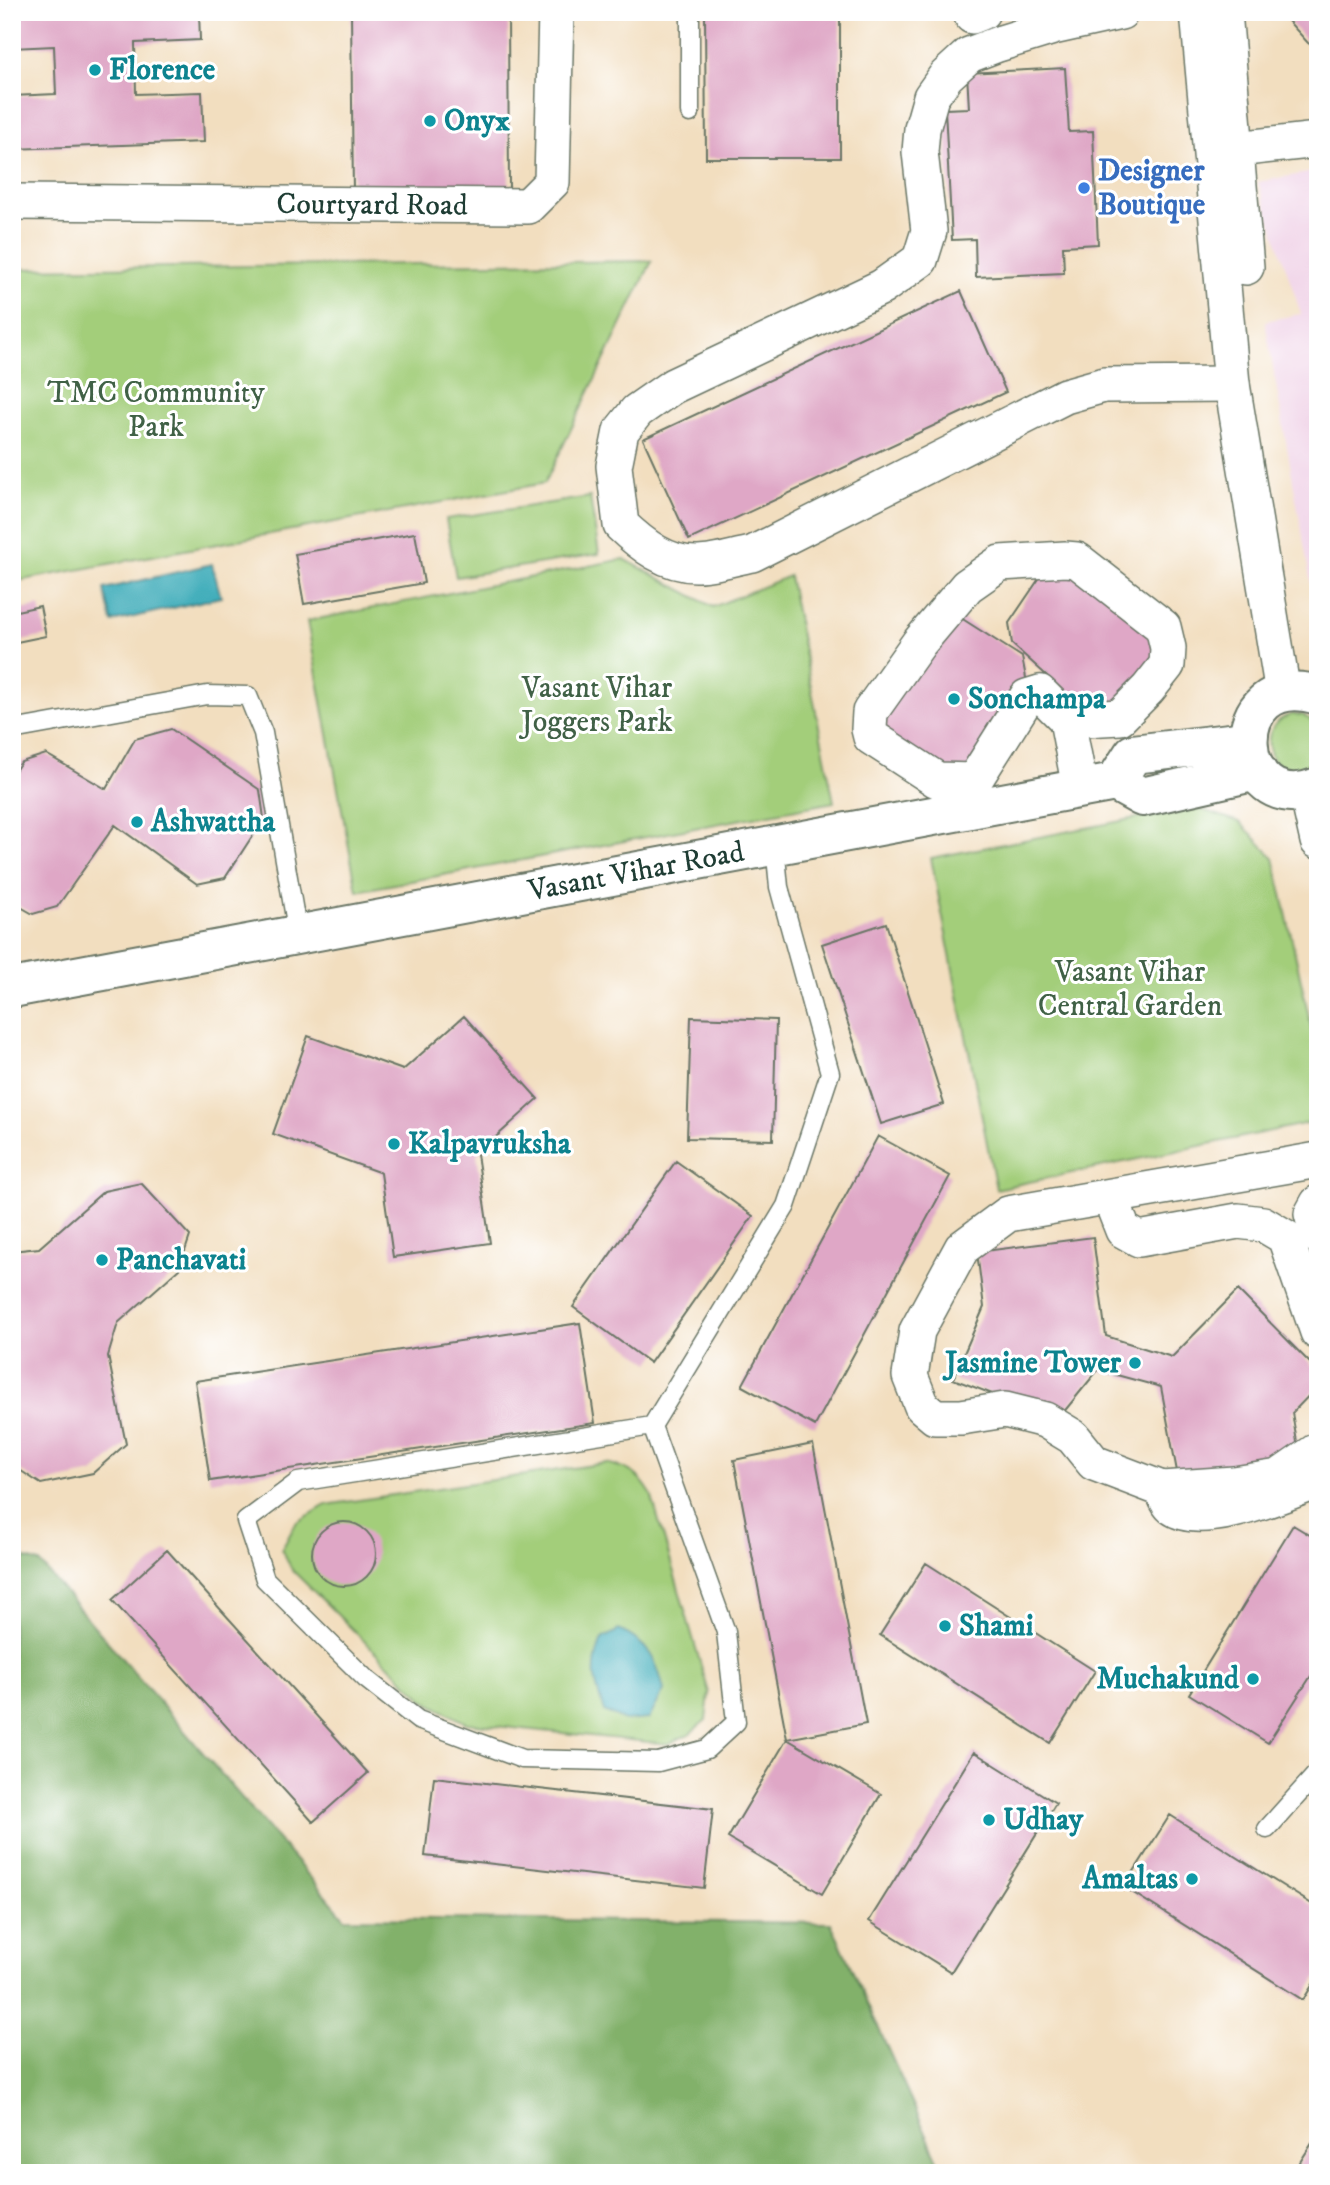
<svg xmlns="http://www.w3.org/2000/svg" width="1330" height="2185" font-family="'IM FELL DW Pica',serif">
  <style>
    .built { fill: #efd0e6 }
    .green { fill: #a3ce7a; stroke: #618657; stroke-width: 2 }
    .forest { fill: #82b16a; stroke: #50774f; stroke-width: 2 }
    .water { fill: #3cacb9; stroke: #2e7476; stroke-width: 2 }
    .building { fill: #dfa7c6 }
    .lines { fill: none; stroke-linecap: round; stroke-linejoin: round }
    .service-casing { stroke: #697565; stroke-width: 21 }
    .minor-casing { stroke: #697565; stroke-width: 38 }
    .tertiary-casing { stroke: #697565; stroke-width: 42 }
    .service { stroke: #fff; stroke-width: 18 }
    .minor { stroke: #fff; stroke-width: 35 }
    .tertiary { stroke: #fff; stroke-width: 38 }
    .culture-dot { fill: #0f9aa8; stroke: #fff; stroke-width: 2.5 }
    .shop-dot { fill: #3f7fe0; stroke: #fff; stroke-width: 2.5 }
    .labels { text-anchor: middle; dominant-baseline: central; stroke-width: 6; stroke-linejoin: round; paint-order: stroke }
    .culture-label { font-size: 30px; font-weight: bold; fill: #0d838f; stroke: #fff; text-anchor: start }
    .shop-label { font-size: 30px; font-weight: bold; fill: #366cbe; stroke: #fff; text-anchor: start }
    .street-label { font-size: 30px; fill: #1f3d34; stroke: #fff }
    .park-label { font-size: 30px; fill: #406146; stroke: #fff }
  </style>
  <rect width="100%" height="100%" fill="#fff"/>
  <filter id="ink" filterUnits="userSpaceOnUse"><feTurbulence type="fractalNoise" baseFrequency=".0143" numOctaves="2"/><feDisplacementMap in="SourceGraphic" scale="14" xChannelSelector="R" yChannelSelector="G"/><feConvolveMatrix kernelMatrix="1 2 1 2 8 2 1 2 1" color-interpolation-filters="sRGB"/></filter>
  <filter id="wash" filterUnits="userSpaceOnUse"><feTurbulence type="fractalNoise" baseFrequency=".00686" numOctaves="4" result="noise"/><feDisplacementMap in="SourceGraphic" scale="28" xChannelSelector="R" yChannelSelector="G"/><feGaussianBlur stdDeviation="1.57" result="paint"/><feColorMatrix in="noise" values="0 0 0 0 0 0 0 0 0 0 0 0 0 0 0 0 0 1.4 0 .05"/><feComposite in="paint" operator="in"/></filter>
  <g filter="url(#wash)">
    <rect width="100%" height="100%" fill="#f2debf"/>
    <path class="built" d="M1318 171V624L1265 321 1301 314 1258 182Z"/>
    <path class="green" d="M652 261 545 483 12 582V269Z
      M590 497 599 554 456 577 446 519Z
      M624 559 713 607 789 576 834 802 357 891 307 621Z
      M1293 714 1303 715 1318 725V760C1305 773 1292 772 1276 764 1262 743 1268 721 1293 714Z
      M1193 807 1240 822 1274 858 1318 1058V1121L996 1189 931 858Z
      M606 1463C631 1469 638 1473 651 1494L709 1693 706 1720 689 1734 668 1744 466 1723 425 1701 292 1570 282 1549 296 1523 326 1505Z"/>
    <path class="forest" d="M12 1554 40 1563 345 1918 831 1923 944 2173H12Z"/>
    <path class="water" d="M212 564 221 597 112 622 104 589Z
      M619 1630C648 1643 657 1659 664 1690L649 1719 625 1721 604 1711C594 1682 590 1668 602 1639Z"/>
    <g id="blocks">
      <path class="building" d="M12 12H199L200 40 135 43 136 94 202 92 204 142 12 149V96L56 94 54 46 12 48Z
        M351 12H508L509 193 353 194Z
        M705 12H840V158H706Z
        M1280 12H1318V49L1308 43Z
        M1065 68 1069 132 1093 131 1098 244 1063 246 1064 273 976 277 975 239 952 240 945 109 969 108 967 73Z
        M961 291 1006 392 689 540 643 439Z
        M415 533 424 583 304 604 295 554Z
        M1072 565 1155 628 1160 654 1116 713 1089 714 1012 644 1009 623 1047 567Z
        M40 606 46 636 12 643V612Z
        M961 618 1022 657 1027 683 972 772 947 779 886 740 881 714Z
        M171 729 260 790 264 818 225 878 197 884 115 825 57 907 33 914 12 902V775L21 762 46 754 106 789 135 739Z
        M886 923 944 1104 881 1124 822 944Z
        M464 1016 538 1099 477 1154 490 1243 393 1257 381 1173 273 1134 308 1036 403 1070Z
        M691 1017 776 1020 773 1140 687 1138Z
        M878 1136 950 1176 815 1426 742 1386Z
        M676 1161 753 1216 650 1363 573 1307Z
        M141 1183 190 1236 179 1269 118 1323 108 1356 126 1444 93 1473 41 1484 12 1465V1251L39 1248 104 1191Z
        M1093 1237 1106 1336 1172 1357 1238 1290 1318 1371V1386L1292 1413 1300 1459 1179 1482 1161 1387 1098 1370 1058 1419 953 1379 984 1307 977 1252Z
        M580 1323 595 1423 210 1481 195 1381Z
        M813 1444 866 1724 787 1739 881 1794 822 1894 728 1838 787 1739 734 1460Z
        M312 1554a32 32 0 1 1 64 0a32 32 0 1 1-64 0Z
        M1293 1525 1318 1540V1665L1268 1743 1189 1694Z
        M167 1550 368 1773 313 1822 112 1600Z
        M926 1563 1095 1671 1050 1743 880 1635Z
        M974 1752 1056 1803 951 1972 869 1921Z
        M434 1777 713 1809 704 1888 425 1856Z
        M1170 1815 1318 1908V1976L1303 2000 1124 1887Z
        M1318 2134V2173H1293Z"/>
    </g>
  </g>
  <g filter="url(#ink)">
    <use href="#blocks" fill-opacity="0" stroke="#697565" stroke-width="2"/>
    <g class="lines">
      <g class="service-casing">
        <path id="service" d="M690 12V113
          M12 730 207 695 248 696 263 733 298 935
          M652 1426 298 1482 246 1521 265 1579 366 1679 418 1720 522 1759 658 1762 707 1749 736 1722 726 1632 652 1426 786 1206 830 1073 779 887 775 846
          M1267 1829 1318 1772"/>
      </g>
      <g class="minor-casing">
        <g id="minor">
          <path d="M1121 12 1053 27 998 44 969 55 946 76 931 97 922 129 920 152 929 231 920 260 882 287 673 386 637 411 621 431 614 466 621 525C642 545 667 565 698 564 715 564 735 557 752 554L1065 396 1104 385 1232 384"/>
          <path d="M1198 12 1232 384 1283 693"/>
          <path d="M1224 12 1246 267"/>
          <path d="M972 16 982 12"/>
          <path d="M1215 154 1236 149 1318 140"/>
          <path id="s1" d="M12 202 528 206 552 182 556 12"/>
          <path d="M1065 559 1077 560 1163 627 1168 648 1167 665 1148 689 1120 717 1067 720 1040 693 1027 697 974 781 937 780 871 737 869 729 870 712 919 643 967 586 1000 563Z"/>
          <path d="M1067 720 1080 788"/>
          <path d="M1307 792 1318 841"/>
          <path d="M1318 1160 1008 1214 962 1248 917 1331 910 1376 922 1406 935 1417H961L1005 1410 1045 1420 1073 1437 1094 1463 1162 1489C1165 1495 1167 1503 1172 1507 1203 1530 1285 1493 1318 1481"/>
          <path d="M1110 1197 1123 1230 1139 1239 1238 1221 1263 1224 1285 1237 1318 1332"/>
          <path d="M1318 1203 1312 1214 1318 1236"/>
          <path d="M1162 1489 1234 1484 1279 1477 1318 1450"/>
        </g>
      </g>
      <g class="tertiary-casing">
        <g id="tertiary">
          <path d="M1318 695C1221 666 1230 822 1318 787"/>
          <path d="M1115 782 1142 797 1257 771"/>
          <path id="s2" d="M12 988 1115 782 1133 754 1247 741"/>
        </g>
      </g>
      <use href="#service" class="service"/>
      <use href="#minor" class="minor"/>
      <use href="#tertiary" class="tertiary"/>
    </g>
  </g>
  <g class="culture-dot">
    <circle cx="95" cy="70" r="7"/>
    <circle cx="430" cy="121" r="7"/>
    <circle cx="954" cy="699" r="7"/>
    <circle cx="137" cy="822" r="7"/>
    <circle cx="394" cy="1144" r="7"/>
    <circle cx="102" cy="1260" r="7"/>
    <circle cx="1135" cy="1363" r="7"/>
    <circle cx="945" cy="1626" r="7"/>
    <circle cx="1253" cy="1679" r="7"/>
    <circle cx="989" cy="1820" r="7"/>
    <circle cx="1192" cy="1879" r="7"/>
  </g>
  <circle class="shop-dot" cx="1084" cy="188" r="7"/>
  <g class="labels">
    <g class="culture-label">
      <text x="109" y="70">Florence</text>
      <text x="444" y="121">Onyx</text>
      <text x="968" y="699">Sonchampa</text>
      <text x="151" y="822">Ashwattha</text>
      <text x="408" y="1144">Kalpavruksha</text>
      <text x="116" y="1260">Panchavati</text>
      <text x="1121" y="1363" text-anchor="end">Jasmine Tower</text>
      <text x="959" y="1626">Shami</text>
      <text x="1239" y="1679" text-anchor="end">Muchakund</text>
      <text x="1003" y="1820">Udhay</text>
      <text x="1178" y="1879" text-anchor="end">Amaltas</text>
    </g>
    <g class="shop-label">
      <text x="1098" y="171">Designer<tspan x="1098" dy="34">Boutique</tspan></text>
    </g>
    <g class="street-label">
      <text stroke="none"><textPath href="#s1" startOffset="360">Courtyard Road</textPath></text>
      <text stroke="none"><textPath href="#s2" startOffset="635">Vasant Vihar Road</textPath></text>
    </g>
    <g class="park-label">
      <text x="156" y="393">TMC Community<tspan x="156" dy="34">Park</tspan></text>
      <text x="597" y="688">Vasant Vihar<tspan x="597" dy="34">Joggers Park</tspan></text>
      <text x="1130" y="972">Vasant Vihar<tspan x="1130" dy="34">Central Garden</tspan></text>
    </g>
  </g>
  <rect width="1330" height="2185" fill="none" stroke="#fff" stroke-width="42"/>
</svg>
